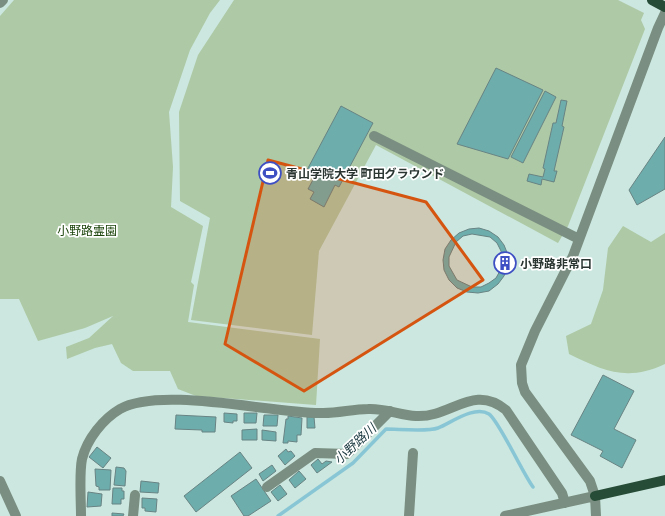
<svg xmlns="http://www.w3.org/2000/svg" width="665" height="516" font-family="Poppins,'Noto Sans JP',sans-serif">
  <style>
    .green { fill: #aec9a5 }
    .lines { fill: none; stroke-linecap: round; stroke-linejoin: round }
    .stream { stroke: #89c6d5; stroke-width: 3.5 }
    .building { fill: #6daead; stroke: #688383; fill-rule: evenodd }
    .minor { stroke: #7a8e81; stroke-width: 10 }
    .major { stroke: #264b36; stroke-width: 10 }
    .marked { fill: #d55510; fill-opacity: 0.2; stroke: #d55510; stroke-width: 3; stroke-linejoin: round }
    .labels { text-anchor: middle; dominant-baseline: central; stroke-width: 3.5; stroke-linejoin: round; paint-order: stroke }
    .poi-label { font-size: 12px; font-weight: bold; fill: #2a3531; stroke: #fff; text-anchor: start }
    .park-label { font-size: 12px; fill: #1c440b; stroke: #fff }
    .water-label { font-size: 13px; font-style: italic; fill: #18373e; stroke: #fff }
  </style>
  <rect width="100%" height="100%" fill="#cbe7df"/>
  <path class="green" d="M14 0H220L210 13 190 50 169 112 173 167 171 207 203 226 191 282 194 285 188 322 320 339 316 405 196 396 178 389 170 371H133L121 363 112 344 95 348 67 359 66 347 89 338 113 316 85 328 38 341 19 299H0V16Z
    M234 0H618L644 13 641 20 645 29 568 226 558 243 376 145 319 251 312 335 191 320 210 218 180 201 179 112 198 55Z
    M623 226 651 242 665 233V364C627 382 604 371 569 354L566 336 591 324 603 290 608 248Z"/>
  <g class="lines">
    <path class="stream" d="M278 516 353 463 386 429C399 429 427 432 438 428 451 423 474 405 489 414 499 421 522 472 533 487"/>
  </g>
  <path class="building" d="M496 68 543 90 508 159 457 144Z
    M545 91 556 97 523 163 511 157Z
    M561 100 567 101 562 126 564 127 554 171H557L554 182 542 179 541 185 527 181 529 174 543 177 545 169 543 168 553 123H556Z
    M341 106 373 123 339 187 335 185 324 207 310 199 314 192 308 189 316 174 307 170Z
    M665 137V189L637 205 629 190Z
    M479 228 489 231 498 237 504 245 508 255V266L504 276 498 284 489 291 478 293 467 292 457 288 449 280 444 270 443 260 445 249 451 240 459 233 469 229ZM472 234 490 237 497 243 501 251 503 260 501 269 496 278 489 283 481 287H472L457 280 449 266V257L456 242 463 236Z
    M603 375 634 391 614 429 636 440 622 468 600 456 603 451 571 435Z
    M224 413 237 414V421H233V423L224 422Z
    M244 413H257L256 423H244Z
    M176 415 216 417 215 432H202V430L175 429Z
    M264 415H278L277 426H263Z
    M288 416 302 418 301 435H297V442L288 441V443H283L286 419H288Z
    M307 417H314L315 428H307Z
    M257 429V440H242V430Z
    M262 430 276 432V441L262 440Z
    M97 447 111 458 103 468 89 457Z
    M286 449 288 452 291 451 295 456 285 465 278 456Z
    M240 452 252 468 196 512 184 496Z
    M318 459 322 464 326 461 332 462 317 473 311 465Z
    M272 465 276 471 263 481 259 474Z
    M116 467 124 468 126 471 125 486 114 485Z
    M95 469 111 470 110 490H99V487L96 486Z
    M299 471 306 479 295 488 289 480Z
    M256 479 271 501 248 516H244L231 496Z
    M141 481 159 483 158 493 140 492Z
    M280 485 287 494 278 501 271 492Z
    M113 488H122V491H124V499H121V504H112Z
    M88 492 102 494 101 506 87 507Z
    M142 498 157 499 156 512 145 511V508H142Z
    M112 513 124 514 123 516H112Z"/>
  <g class="lines">
    <path class="minor" d="M0 3 3 0
      M374 136 579 239
      M0 481 16 516
      M267 487 315 453 347 454 390 411
      M81 516C81 500 79 474 82 459 87 439 103 419 120 409 161 386 270 413 320 413 336 414 352 409 368 409 384 408 400 415 416 416 451 418 473 383 506 410L562 493 565 503
      M133 516 135 495
      M409 516 413 453
      M505 516 595 496
      M596 516 595 496 590 481 525 392 522 383 521 365 535 331 573 256 658 28 665 13"/>
    <path class="major" d="M652 0 665 7
      M595 496 665 480"/>
  </g>
  <path class="marked" d="M268 160 426 202 483 280 304 391 225 344Z"/>
  <defs>
    <g id="stadium-ring" transform="scale(1.15)"><circle r="9.5" fill="#fff" stroke="#3e4fc3" stroke-width="1.5"/><path d="M0-5a6.5 5 0 1 0 0 10a6.5 5 0 1 0 0-10ZM-3.5-1.8h7v3.6h-7Z" fill="#3e4fc3"/></g>
    <g id="building-ring" transform="scale(1.15)"><circle r="9.5" fill="#fff" stroke="#3e4fc3" stroke-width="1.5"/><path d="M-4-6H4V6H1V3H-1V6H-4ZM-2.5-4.3h1.7v1.8h-1.7ZM.8-4.3h1.7v1.8H.8ZM-2.5-1h1.7V.8h-1.7ZM.8-1h1.7V.8H.8Z" fill="#3e4fc3"/></g>
  </defs>
  <g fill-rule="evenodd">
    <use href="#stadium-ring" x="270" y="173"/>
    <use href="#building-ring" x="505" y="263"/>
  </g>
  <g class="labels">
    <g class="poi-label">
      <text x="286" y="173">青山学院大学 町田グラウンド</text>
      <text x="520" y="263">小野路非常口</text>
    </g>
    <g class="park-label">
      <text x="87" y="230">小野路霊園</text>
    </g>
    <g class="water-label">
      <text transform="translate(355 444) rotate(-43)">小野路川</text>
    </g>
  </g>
</svg>
